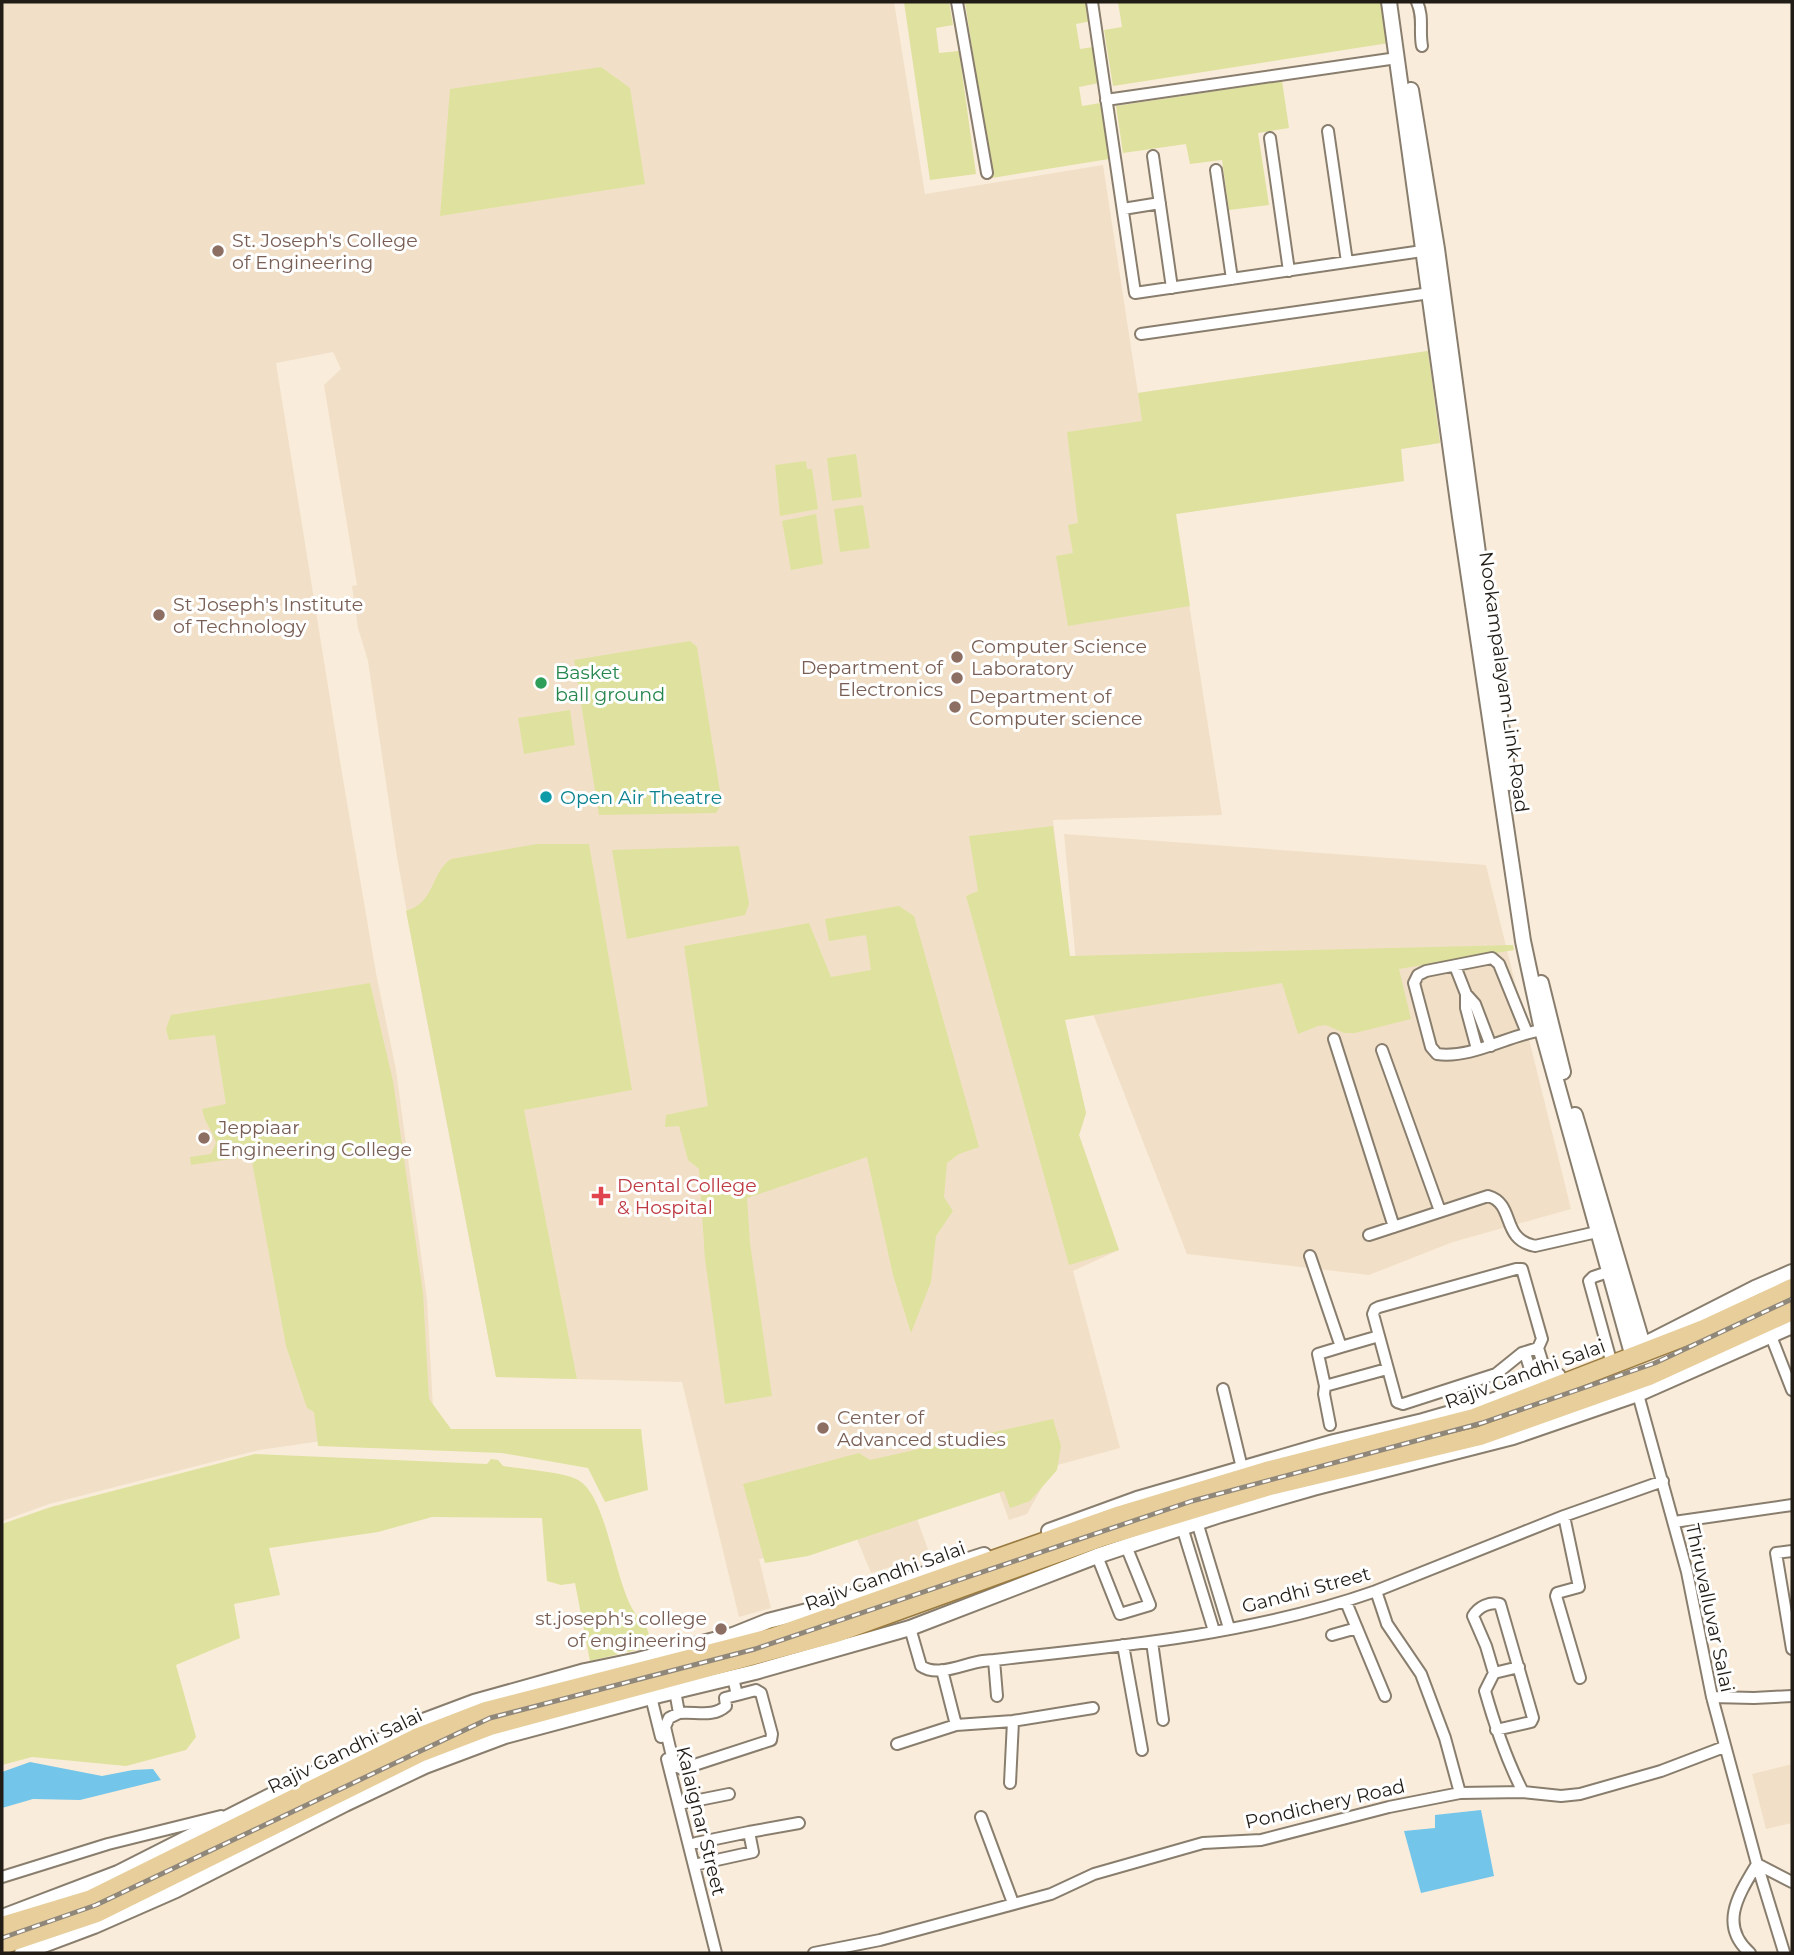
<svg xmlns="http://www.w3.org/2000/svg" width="1794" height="1955" font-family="Montserrat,sans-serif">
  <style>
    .built { fill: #f1e0c7 }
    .green { fill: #dfe29e }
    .water { fill: #73c5ea }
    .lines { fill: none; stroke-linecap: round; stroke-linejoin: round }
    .minor-casing { stroke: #897e6e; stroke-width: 14 }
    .tertiary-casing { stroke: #897e6e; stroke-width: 18 }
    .primary-casing { stroke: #997b41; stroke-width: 21 }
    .minor { stroke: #fff; stroke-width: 10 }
    .tertiary { stroke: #fff; stroke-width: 14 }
    .primary { stroke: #e8ce9b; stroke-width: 18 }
    .rail-casing { stroke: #90877b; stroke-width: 5 }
    .rail { stroke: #fff; stroke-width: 2.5; stroke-dasharray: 8; stroke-linecap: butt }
    .education-dot { fill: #8d6e63; stroke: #fff; stroke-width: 2.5 }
    .leisure-dot { fill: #2e9e5b; stroke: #fff; stroke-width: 2.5 }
    .culture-dot { fill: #0f9aa8; stroke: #fff; stroke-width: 2.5 }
    .health-dot { fill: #e0444e; stroke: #fff; stroke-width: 2.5 }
    .labels { text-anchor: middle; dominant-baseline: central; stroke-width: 6; stroke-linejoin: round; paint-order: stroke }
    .education-label { font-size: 19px; fill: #785e54; stroke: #fff; text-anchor: start }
    .leisure-label { font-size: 19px; fill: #27864d; stroke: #fff; text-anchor: start }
    .street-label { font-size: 19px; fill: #211c16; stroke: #fff }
    .culture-label { font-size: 19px; fill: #0d838f; stroke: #fff; text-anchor: start }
    .health-label { font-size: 19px; fill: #be3a42; stroke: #fff; text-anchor: start }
  </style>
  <rect width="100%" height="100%" fill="#f9ecda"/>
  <path class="built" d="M2 2H894L925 194 1103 165 1138 393 1428 351 1440 443 1401 449 1404 481 1175 514 1222 815 1053 820 1069 956 1065 1020 1086 1113 1079 1135 1119 1250 1073 1271 1120 1448 1054 1466 1027 1514 1009 1520 997 1487 916 1516 930 1555 871 1573 854 1532 801 1550 759 1559 771 1608 739 1617 682 1382 496 1377 422 996 397 857 368 661 358 628 352 586 357 585 324 385 341 369 333 352 276 363 342 773 376 973 396 1070 427 1299 434 1425 259 1450 49 1504 2 1521Z
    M1064 834 1486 865 1571 1209 1453 1242 1369 1275 1187 1254 1077 973Z
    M1792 1764V1823L1766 1829 1752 1774Z"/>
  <path class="green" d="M904 2H949L953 25 936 28 939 53 959 51 976 174 930 180Z
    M965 2H1088L1091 21 1076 24 1080 49 1093 47 1099 83 1079 87 1082 106 1100 103 1109 159 992 178Z
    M1118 2H1382L1389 43 1113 86 1104 30 1122 27Z
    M601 67 630 88 645 184 440 216 450 89Z
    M1282 81 1289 128 1258 133 1269 205 1229 210 1222 160 1190 164 1186 144 1123 153 1116 106Z
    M1428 351 1440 443 1401 449 1404 481 1176 514 1190 606 1068 626 1056 556 1073 553 1068 525 1078 523 1067 432 1142 421 1138 393Z
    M856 454 862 497 832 501 827 458Z
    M806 461 807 469H812L818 509 780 516 775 465Z
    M863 505 870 548 840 552 834 509Z
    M816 514 823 564 791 570 782 521Z
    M690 641 697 647 722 804 716 813 599 815 574 660Z
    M570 710 575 745 524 754 518 718Z
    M1053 826 1070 956 1513 945 1514 950 1399 969 1411 1019 1355 1033H1344L1326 1025 1318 1026 1298 1034 1282 983 1065 1020 1086 1113 1079 1135 1119 1250 1069 1265 966 896 978 891 969 836Z
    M537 844H589L632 1090 524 1110 577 1379 496 1377 406 911C436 902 430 873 451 859Z
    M739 846 749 904 745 915 627 939 612 850Z
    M899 906 914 916 979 1147 959 1154 947 1163 944 1197 953 1211 936 1236 931 1282 911 1333 893 1275 867 1157 747 1198 750 1243 772 1396 725 1404 705 1259 699 1169 688 1160 679 1126 665 1127 666 1115 708 1106 684 946 809 923 831 977 871 970 866 935 829 941 825 919Z
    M370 983 393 1081 423 1293 429 1399 451 1429H641L648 1490 605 1502 588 1468 502 1453 318 1446 314 1412 307 1408 286 1346 251 1156 191 1165 190 1157 211 1154 216 1143C212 1128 205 1125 202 1109L226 1104 215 1035 169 1040 166 1029 171 1015Z
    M1053 1419 1061 1446 1057 1470 1030 1501 1010 1508 1004 1491 808 1556 765 1563 743 1484 859 1453 870 1460Z
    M255 1454 487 1464 491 1459 498 1460 503 1466C520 1469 565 1472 578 1480 612 1499 615 1607 645 1623L653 1646 590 1661 575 1583 561 1585 547 1581 542 1518 432 1517 378 1532 269 1548 280 1595 234 1604 240 1638 176 1665 196 1737 186 1750 126 1766 32 1757 2 1765V1524L51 1507Z"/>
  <path class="water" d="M30 1762 102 1776 133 1770 153 1769 161 1780 80 1800 33 1799 2 1808V1772Z
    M1481 1810 1494 1876 1421 1893 1404 1831 1435 1828V1815Z"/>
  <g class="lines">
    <g class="minor-casing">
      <path id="minor" d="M957 2 987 173
        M1092 2 1135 293 1429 250
        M1417 2C1424 18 1419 29 1422 46
        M1106 100 1397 58
        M1328 131 1347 262
        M1270 138 1289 271
        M1153 156 1172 288
        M1216 170 1232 279
        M1123 209 1160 203
        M1141 334 1430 293
        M1455 966 1466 994
        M1527 1033 1499 964 1492 958 1426 971 1418 975 1414 983 1431 1047 1437 1054C1471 1059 1509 1035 1542 1030
        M1334 1039 1394 1227
        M1477 1049 1466 1008V994L1475 1004 1491 1046
        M1382 1050 1440 1211
        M1369 1235 1488 1196C1516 1204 1500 1239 1535 1246L1597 1232
        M1310 1256 1341 1347 1318 1354 1325 1386
        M1608 1272 1593 1277 1589 1281 1610 1357
        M1769 1331 1792 1390
        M1341 1347 1379 1336
        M1538 1348 1522 1353 1496 1374 1403 1404 1397 1402 1373 1314 1375 1309 1379 1307 1516 1269H1522L1542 1339 1538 1348 1548 1380
        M1525 1353 1535 1385
        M1636 1387 1687 1572 1712 1697 1757 1864 1792 1882
        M1223 1389 1242 1468
        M1330 1425 1324 1394 1325 1386 1387 1369
        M1564 1516 1579 1587 1557 1593 1556 1596 1580 1678
        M1197 1522 1229 1628
        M1674 1522 1792 1505
        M1182 1527 1214 1631
        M1792 1551 1776 1553 1792 1649
        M1097 1556 1120 1614 1150 1605 1126 1546
        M1376 1591 1387 1624 1421 1674 1445 1738 1460 1793
        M1346 1602 1385 1696
        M910 1628 921 1666C938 1678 965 1663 983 1661 1115 1647 1251 1635 1376 1591L1564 1516 1663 1481
        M1332 1635 1357 1628
        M1152 1642 1163 1720
        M1123 1645 1142 1750
        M994 1660 997 1696
        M942 1670 956 1725
        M1494 1673 1519 1667
        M675 1691 679 1713 669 1718 665 1727 674 1765 682 1769 771 1740 772 1734 761 1693 756 1690 737 1695 733 1678
        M651 1697 661 1737
        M1712 1697 1754 1698 1792 1696
        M679 1713C695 1711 713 1718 726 1706L725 1698 737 1695
        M1496 1730 1531 1722 1533 1718 1500 1604C1490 1601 1478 1607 1473 1616L1486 1646 1494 1673 1485 1691C1495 1726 1506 1759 1523 1792
        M897 1744 956 1725 1013 1721 1093 1708
        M667 1759 716 1953
        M1010 1783 1013 1721
        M679 1804 729 1794
        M981 1817 1013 1903
        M696 1843 749 1832
        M1757 1864 1784 1952
        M694 1865 753 1852 749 1832 799 1823
        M2 1877 108 1844 221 1816
        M814 1953 880 1940 1051 1894 1094 1874 1203 1843 1261 1840 1389 1807 1460 1793 1523 1792 1561 1796 1580 1794 1661 1771 1724 1747
        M1750 1953C1718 1925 1739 1894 1757 1864"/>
    </g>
    <g class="tertiary-casing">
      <path id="tertiary" d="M1389 2 1460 517 1523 941 1542 1030 1633 1357
        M1411 90 1437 249 1509 783
        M1541 983 1563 1072
        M1575 1115 1645 1352
        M1649 1342 1755 1288 1792 1272
        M1049 1531 1137 1499 1334 1442 1423 1421 1489 1402 1558 1376
        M2 1917 118 1873 361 1750 418 1723 474 1702 585 1671 638 1660 733 1635 768 1621 815 1609 984 1555
        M22 1953 94 1926 176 1890 345 1804 425 1766 505 1736 651 1697 755 1672 910 1628 1097 1556 1220 1515 1313 1488 1513 1437 1638 1394 1792 1326"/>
    </g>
    <g class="primary-casing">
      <path id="primary" d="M2 1926 91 1899 416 1738 486 1711 774 1637 1120 1515 1266 1471 1474 1418 1704 1329 1792 1288
        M2 1945 97 1913 422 1752 490 1726 836 1633 1099 1538 1270 1486 1480 1436 1649 1376 1792 1311"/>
    </g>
    <use href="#minor" class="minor"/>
    <use href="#tertiary" class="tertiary"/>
    <use href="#primary" class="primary"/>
    <g class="rail-casing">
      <path id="rail" d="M2 1938 96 1905 490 1718 755 1649 1192 1501 1482 1423 1655 1363 1792 1299"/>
    </g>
    <use href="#rail" class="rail"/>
  </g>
  <g class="education-dot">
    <circle cx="218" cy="251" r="7"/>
    <circle cx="159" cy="615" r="7"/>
    <circle cx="957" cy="657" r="7"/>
    <circle cx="957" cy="678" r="7"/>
    <circle cx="955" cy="707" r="7"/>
    <circle cx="204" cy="1138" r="7"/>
    <circle cx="823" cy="1428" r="7"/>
    <circle cx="721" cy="1629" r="7"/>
  </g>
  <circle class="leisure-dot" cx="541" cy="683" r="7"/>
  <circle class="culture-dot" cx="546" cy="797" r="7"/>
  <path class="health-dot" d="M597.5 1185.5h7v7h7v7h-7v7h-7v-7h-7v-7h7z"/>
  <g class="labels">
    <g class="education-label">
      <text x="232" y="240">St. Joseph's College<tspan x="232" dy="22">of Engineering</tspan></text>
      <text x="173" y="604">St Joseph's Institute<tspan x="173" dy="22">of Technology</tspan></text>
      <text x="971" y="646">Computer Science<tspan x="971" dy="22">Laboratory</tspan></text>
      <text x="943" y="667" text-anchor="end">Department of<tspan x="943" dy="22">Electronics</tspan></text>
      <text x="969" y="696">Department of<tspan x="969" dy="22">Computer science</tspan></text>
      <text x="218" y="1127">Jeppiaar<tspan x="218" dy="22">Engineering College</tspan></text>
      <text x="837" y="1417">Center of<tspan x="837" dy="22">Advanced studies</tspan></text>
      <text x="707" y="1618" text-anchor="end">st.joseph's college<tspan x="707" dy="22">of engineering</tspan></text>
    </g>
    <g class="leisure-label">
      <text x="555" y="672">Basket<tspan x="555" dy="22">ball ground</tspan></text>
    </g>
    <g class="street-label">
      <text transform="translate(1504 682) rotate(82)">Nookampalayam Link Road</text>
      <text transform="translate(1525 1374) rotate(-20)">Rajiv Gandhi Salai</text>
      <text transform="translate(885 1576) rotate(-20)">Rajiv Gandhi Salai</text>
      <text transform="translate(1306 1590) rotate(-15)">Gandhi Street</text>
      <text transform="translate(1710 1608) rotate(78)">Thiruvalluvar Salai</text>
      <text transform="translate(345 1751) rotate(-26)">Rajiv Gandhi Salai</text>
      <text transform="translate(1325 1804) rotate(-13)">Pondichery Road</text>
      <text transform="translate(701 1821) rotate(76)">Kalaignar Street</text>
    </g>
    <g class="culture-label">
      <text x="560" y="797">Open Air Theatre</text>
    </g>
    <g class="health-label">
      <text x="617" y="1185">Dental College<tspan x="617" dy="22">&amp; Hospital</tspan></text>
    </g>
  </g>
  <rect width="1794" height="1955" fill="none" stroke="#211c16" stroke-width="7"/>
</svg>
